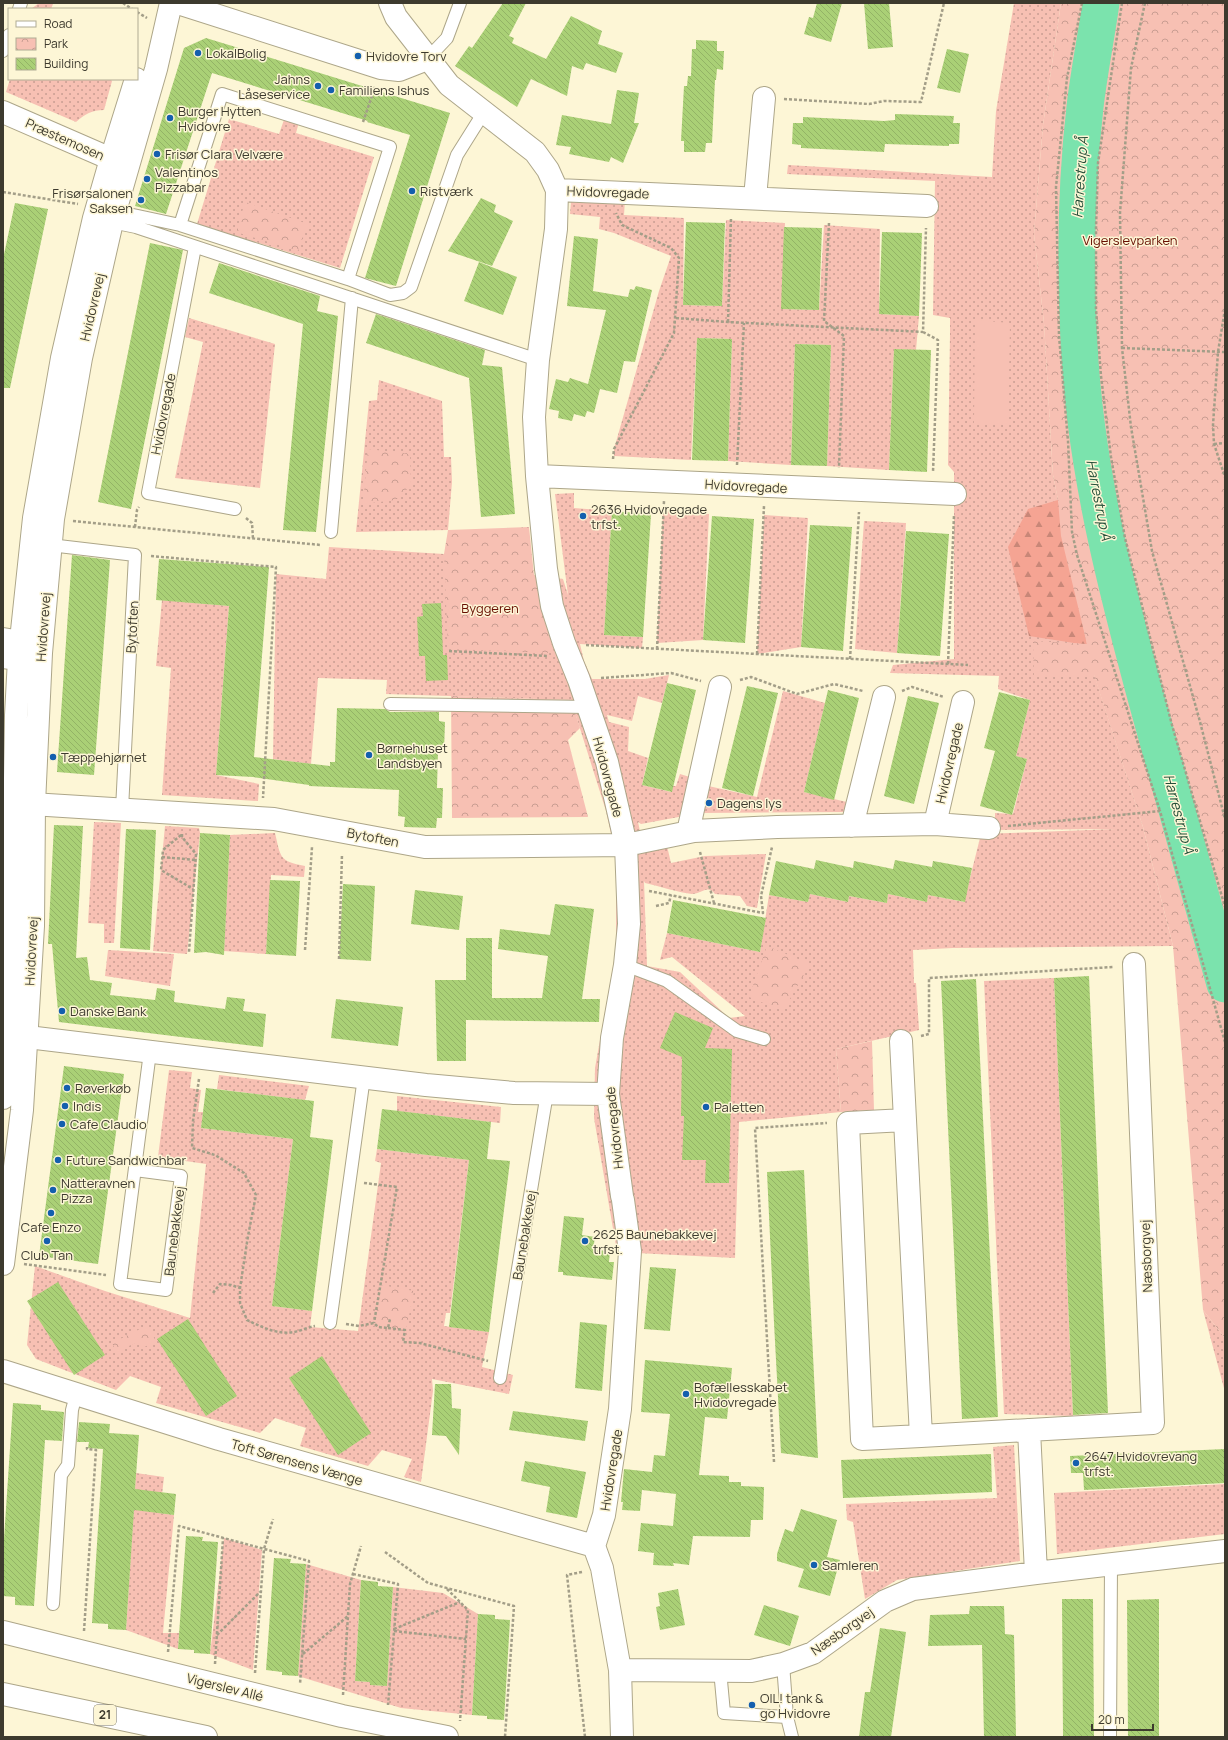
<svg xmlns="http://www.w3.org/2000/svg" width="1228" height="1740" font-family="Manrope,sans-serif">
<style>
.grass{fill:url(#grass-dots)}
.forest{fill:url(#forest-firs)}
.park{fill:url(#park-crowns)}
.pitch{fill:#f7c0b3}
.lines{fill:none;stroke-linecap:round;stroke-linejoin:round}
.river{stroke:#7be3ad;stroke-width:37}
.building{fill:url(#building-back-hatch)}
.service-casing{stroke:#ada689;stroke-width:14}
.minor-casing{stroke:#ada689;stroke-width:24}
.tertiary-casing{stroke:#ada689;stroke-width:24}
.motorway-casing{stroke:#ada689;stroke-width:24}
.path{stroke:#a39e88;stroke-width:2.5;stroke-dasharray:3 2;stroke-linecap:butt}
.service{stroke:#fff;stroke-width:12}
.minor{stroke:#fff;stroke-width:22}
.tertiary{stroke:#fff;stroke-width:22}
.motorway{stroke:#fff;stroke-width:22}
.poi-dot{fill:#145fae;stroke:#fdf6d6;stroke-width:1.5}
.labels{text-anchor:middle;stroke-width:3;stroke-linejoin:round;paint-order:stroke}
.shield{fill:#fdf6d6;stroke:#777260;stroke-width:1}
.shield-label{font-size:12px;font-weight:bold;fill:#3d3a2e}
.poi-label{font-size:13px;fill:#3d3a2e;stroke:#fdf6d6;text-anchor:start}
.street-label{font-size:13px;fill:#3d3a2e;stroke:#fdf6d6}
.park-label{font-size:13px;fill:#670e00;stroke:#fdf6d6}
.water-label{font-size:14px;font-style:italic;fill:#234e38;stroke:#fdf6d6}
</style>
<defs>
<pattern id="grass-dots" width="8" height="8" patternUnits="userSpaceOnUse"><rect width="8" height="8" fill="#f7c0b3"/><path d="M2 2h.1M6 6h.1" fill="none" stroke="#c99d92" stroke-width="1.8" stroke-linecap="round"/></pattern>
<pattern id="forest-firs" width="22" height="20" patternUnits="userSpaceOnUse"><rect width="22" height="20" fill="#f5a493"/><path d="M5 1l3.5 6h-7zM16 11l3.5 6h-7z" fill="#c88778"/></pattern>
<pattern id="park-crowns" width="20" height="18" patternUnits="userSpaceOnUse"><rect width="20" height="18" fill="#f7c0b3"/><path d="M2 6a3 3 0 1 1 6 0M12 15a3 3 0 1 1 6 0" fill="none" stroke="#c99d92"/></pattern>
<pattern id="building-back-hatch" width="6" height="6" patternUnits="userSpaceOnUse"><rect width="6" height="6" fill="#aad076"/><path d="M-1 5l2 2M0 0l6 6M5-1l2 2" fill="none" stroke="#93b366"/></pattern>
</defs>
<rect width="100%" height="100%" fill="#fdf6d6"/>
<path class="grass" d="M39,3L53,4L51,9H31Z
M1014,3H1061L1043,125L1034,234L1044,323L1053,475L1094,674L1143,827L1173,946L953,948L913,950L914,983H916L919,1030L836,1049L841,1112L739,1122L735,1258L617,1252L594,1118L595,1068L616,950V856L606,811L571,700L386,694L387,680L318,678L311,764L273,759L276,574L326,579L329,547L444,554L534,575L563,579L568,595L555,494L574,493V508L612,511L604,635L643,637L642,648L580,644L584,661L592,679H645L669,675L662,703L638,696L632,721L607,715L609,722L629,727L628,751L648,758L642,785L671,792L673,786H676L680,774L693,778L684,816L641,824L638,822L643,845L667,846L671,863L705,856L766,854L757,908L747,906L740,896L715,894C707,884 702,894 692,894C680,893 658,886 645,883L644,881L647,966L680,972L729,1018L745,1016L672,957L660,960L667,933L760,952L769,895L808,902L810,894L848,902L849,896L887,903L888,894L927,902L928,895L964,902L981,834L1116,829L995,830V813L1013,814L1027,759L1016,756L1030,700L998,689L999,676L890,673L893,665L954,659V472L948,465L950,334V318L933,315L935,181L787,174L788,165L992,177L996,111Z
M10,79H110L112,81L104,110C92,110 85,114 76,122L6,92Z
M285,117L299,122L296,133L374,157L340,268L197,224L229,119L279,134Z
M575,199L625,200L624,215L684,218L683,305L722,306L726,220L785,223L782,309L819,310L824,225L880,229L879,314L919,316L916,350L894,349L889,470L827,466L831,345L795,344L791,465L728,461L732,339L697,338L691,460L614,456V449L659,291L671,256L614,233L599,229L600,217L570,214L571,202Z
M189,318L275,344L260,488L175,478L203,342L185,337Z
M379,380L442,401L444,457H451L452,482L448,530L356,532L369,401L377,400Z
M663,511L709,514L703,640L657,643Z
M764,515L808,518L801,647L757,654Z
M864,521L906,523L897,653L855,649Z
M162,600L229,606L216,775L259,784L258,801L162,795L171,668L156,666Z
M783,691L825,703L804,792L851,803L847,812L698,813L704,785L757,797Z
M94,822L121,823L114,943H104V924L88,923Z
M165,826L199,828L200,833L187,954L153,951Z
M275,833C281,858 279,861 305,866L304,877L271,875L266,954L224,951L230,835Z
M108,950L174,954L170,986L105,976Z
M1054,978L1073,1416L1004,1414L984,981Z
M169,1070L192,1072L190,1088L201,1090L198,1112H203L201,1128L293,1139L272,1306L312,1311L310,1327L358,1331L381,1163L375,1161L377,1149L469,1160L450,1313H446L444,1326L489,1332L482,1367L513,1375L509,1394L432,1379L433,1391L421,1482L404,1477L412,1459L382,1450L368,1466L300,1446L306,1428L275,1418L260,1433L156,1403L161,1387L130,1376L116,1390L36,1359L27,1345L35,1266L105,1291L190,1318L206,1164L158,1157Z
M219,1075L309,1086L305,1100L217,1089Z
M397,1096L501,1107L500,1123L397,1111Z
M1203,1310L1225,1338V1392Z
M1014,1445L1020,1561L897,1580L865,1599L853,1522L847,1520L846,1504L997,1498L993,1447Z
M136,1473L164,1477L160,1513L174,1515L163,1633H179L178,1649L126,1630Z
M1225,1484V1534L1057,1554L1054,1493Z
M224,1538L262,1550L253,1670L210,1654Z
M306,1564L361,1580L355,1681L370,1682V1685L387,1686L393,1587L443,1593L478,1614L472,1715L401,1708L298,1676Z"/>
<path class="forest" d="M1058,500L1087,645L1029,636L1008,547L1028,509Z"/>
<path class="park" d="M1061,3H1225V1338L1203,1310L1173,946L1143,827L1094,675H1034L1033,641L1087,644L1061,536L1058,500L1053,475L1044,323L1034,234L1043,125Z
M245,202L308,224L298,251L236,232Z
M368,449L410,454L411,485L396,500L363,504Z
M529,527L534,575L554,653L448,649L444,554L448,530Z
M451,696L571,700L580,728L568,740L588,817L452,818Z
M767,946L810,964L783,1011L749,997Z
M872,1041L874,1110L841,1112L836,1049Z
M381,1285L414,1291L406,1330L373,1326Z
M148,1325L156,1342L144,1347L139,1341L117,1352L112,1343Z"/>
<path class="pitch" d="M975,320L1010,323L1008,423H974Z"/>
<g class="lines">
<path class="river" d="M1101,3C1096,38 1089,72 1085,107C1076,185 1075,265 1079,343C1085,469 1117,591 1150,712C1175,803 1200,893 1225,984"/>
</g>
<path class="building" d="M503,3H526L509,36L514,38L512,43L546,59L571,16L602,31L598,44L623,53L616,73L586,63L583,70L572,66L567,96L531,79L517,107L455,66L469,46L472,48Z
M817,3H842L831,42L804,34L809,17L813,18Z
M864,3H889L893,47L868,49Z
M206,38L450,113L396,286L365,278L410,135L367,122L368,121L212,73L166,214L135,206L184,48Z
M696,40L717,41V51H724L723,70L717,69L716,80H715L712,143H706L705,152H684V141H681L684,86H687L688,76H691L692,49H696Z
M947,49L969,54L960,93L937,88Z
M617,90L639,93L634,123H639L623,163L611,157L609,162L569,154L571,147L556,145L562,115L611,124Z
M895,114L954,116L953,123H960L959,144H949V146L885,144L884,152L801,148V145L792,144L793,123H803V117L884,121L895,120Z
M481,198L496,205L494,212L513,221L492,266L448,251Z
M15,203L48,209L10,388H3V259Z
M686,222L725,223L722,306L683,305Z
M784,227L822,228L819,310L781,309Z
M882,232L922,233L919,316L879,314Z
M574,236L598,239L593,291L628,297L630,289L634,290L636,286L652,290L635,362L624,361L617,393L600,389L594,413L587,411L585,417L574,414L572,421L558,418L559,411L549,409L556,379L568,382L570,378L588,384L606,310L567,306Z
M150,243L183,250L131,509L98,502Z
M479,262L517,277L503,315L464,301Z
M219,263L320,296L317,311L338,316L316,532L283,530L303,324L209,293Z
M376,314L485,350L482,365L502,367L515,514L481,517L469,378L366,343Z
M697,338L732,339L728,461L692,460Z
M795,344L831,345L827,466L791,465Z
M894,349L931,350L927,472L889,470Z
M612,511L651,514L643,637L604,635Z
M712,516L754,519L745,643L703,640Z
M810,525L852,527L843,651L801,647Z
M906,531L949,534L940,656L897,653Z
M72,555L110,560L94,775L57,772Z
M159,559L269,567L254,757L330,766V762H335L337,708L385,709L390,712H439V721L445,722L444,751H438L437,788H443L442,818H437L436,828L404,827L405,817L398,816L399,790L309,786V785L253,777L216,775L229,606L156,600Z
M441,603L443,655H447L448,680L426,681L425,656H419L417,617L423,616L422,604Z
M667,683L696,690L672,792L642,785Z
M747,686L778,693L753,796L722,788Z
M828,690L859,698L834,800L804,792Z
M999,692L1030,700L1016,756L1027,759L1012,815L980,806L995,751L984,748Z
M908,696L939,703L914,804L884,796Z
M54,825L83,826L76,958L87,957L90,980L112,983L110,995L155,1000L157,988L175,991L174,1002L225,1009L227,997L245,999L243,1011L266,1014L263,1047L59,1022L52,944H48Z
M126,829L156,830L150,950L120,948Z
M200,833L230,835L224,955L206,952L194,953Z
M816,860L853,868L854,861L893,869L895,860L932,867L933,861L972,868L965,902L928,895L927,902L888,894L887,903L849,896L848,902L810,894L808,902L769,895L776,861L814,869Z
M270,880L300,881L296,956L266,954Z
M343,884L375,886L371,961L339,959Z
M415,890L463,896L459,930L411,924Z
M673,900L766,918L760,952L667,933Z
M555,904L594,909L582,999H600L599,1022L466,1020V1061H437L435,980H466V938H492V998H542L548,956L498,949L500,929L550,935Z
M1089,976L1108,1413L1073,1415L1054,978Z
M976,979L998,1417L962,1419L941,981Z
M336,999L403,1007L398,1046L331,1038Z
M675,1012L713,1028L705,1048L732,1049L729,1183H705L706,1160H682L684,1116H681L682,1057L660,1048Z
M64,1066L124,1074L98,1264L39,1256Z
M206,1088L314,1101L310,1137L333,1140L312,1311L272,1306L293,1139L201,1128Z
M382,1109L491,1122L487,1159L510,1161L489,1332L449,1327L469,1160L377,1149Z
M804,1170L818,1458L781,1453L774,1323L767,1172Z
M564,1216L584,1218L582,1235L595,1237L593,1250L610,1251L609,1262H614L612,1280L563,1275V1272H558Z
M650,1267L676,1269L670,1331L644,1329Z
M58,1282L105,1355L74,1375L27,1301Z
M188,1319L237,1396L206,1416L157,1339Z
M580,1322L607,1325L602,1391L575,1388Z
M322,1356L371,1433L338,1455L289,1378Z
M645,1360L732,1368L727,1419L705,1417L699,1475L729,1476V1482H741V1486L764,1487L763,1520H751L750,1537L693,1536L689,1565L673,1563L674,1566L653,1565L654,1553L638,1551L641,1523L673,1526L676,1494L642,1490L640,1511L622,1510L623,1502H621L624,1469L652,1472L654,1455L665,1456L670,1414L641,1412Z
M435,1384H451L452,1408L461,1409L459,1455L446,1436L432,1435Z
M13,1403L41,1405V1410L64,1412L62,1441L45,1440L34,1606L15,1605V1597L3,1596V1554Z
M513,1411L588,1421L585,1441L509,1430Z
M79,1422L110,1424L109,1433L139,1435L135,1489L176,1494L174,1515L134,1510L126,1630L108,1629V1624L92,1623L103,1449L88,1448L89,1442H77Z
M1225,1449V1483L1084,1490L1083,1473H1071L1070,1456Z
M991,1454L992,1492L843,1498L841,1460Z
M525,1461L586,1472L577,1518L546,1512L550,1487L521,1481Z
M801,1509L837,1520L827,1557L840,1560L830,1596L798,1587L804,1569L777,1561V1554L785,1529L793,1532Z
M186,1536L203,1537L202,1541L218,1542L210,1654L194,1653V1650L178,1649Z
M274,1558L291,1559L290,1563L306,1564L298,1676L282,1675V1672L266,1670Z
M361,1580L378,1582V1586L393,1587L387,1686L370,1685V1682L355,1681Z
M678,1589L685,1625L660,1630L656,1607L660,1606L658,1593Z
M1062,1599H1093L1094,1737H1063Z
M1159,1599V1737H1128L1127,1600Z
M764,1605L799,1616L790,1646L754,1635Z
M970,1606H1004L1005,1634L1014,1635L1016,1737H984L982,1645L928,1646L930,1615L969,1614Z
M478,1614L495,1615V1619L510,1620L504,1720L487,1719V1716L472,1715Z
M880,1628L906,1632L891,1737H859L865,1692H870Z"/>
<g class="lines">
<g class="service-casing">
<path id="service" d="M19,9L21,3
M3,51L9,35
M427,59L447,38L460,3
M110,210L180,225L348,279L390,295L403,293L411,287L457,155L484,112
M107,221L136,227L538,360
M180,225L222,94L390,147L348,279
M195,247L148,493L235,509
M331,532L352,298
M50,545L135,555L122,809
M390,704L588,707
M625,965L667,981L737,1031L764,1039
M135,1170L181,1176L166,1290L120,1284L150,1052
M330,1323L364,1077
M500,1378L547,1093
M53,1604L61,1475L68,1465L72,1410L76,1395
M720,1670L724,1713L787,1717L783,1664
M787,1717L792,1737
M1110,1737L1111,1564"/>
</g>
<g class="minor-casing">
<path id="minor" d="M178,3L381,68L399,70L427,59
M390,3L396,17L449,85L535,152L548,170L557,190L556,229L538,360L534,417L537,476L546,569L552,606L564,643L579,680L607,762L626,845L629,924L625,965L612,1038L608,1094L622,1196
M3,112L111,159L128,164
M557,190L927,206
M755,198L764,98
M537,476L955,494
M3,639L21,642L37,651
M3,657L19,659L37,654
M15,803L274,819L425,847L626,845L694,831L777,827L935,824L989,828
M935,824L963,702
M852,826L884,697
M688,832L720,687
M11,1035L426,1085L514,1093L608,1094
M901,1041L921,1436L1153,1423L1134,964
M905,1120L848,1123L862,1439L921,1436
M3,1371L219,1439L594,1546
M1029,1430L1036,1573
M620,1670L751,1671L783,1664L813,1653L885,1601L913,1589L1036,1573L1225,1551
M622,1737L620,1670L602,1568L594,1546L604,1515L620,1409L630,1251L623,1200"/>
</g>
<g class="tertiary-casing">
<path id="tertiary" d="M3,1098L11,1035L16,715L19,659L34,518L62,358L94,218L111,159L136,79
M3,1264L22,1110L33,926L34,804L41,653L53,519L81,358L112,222L156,69L171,3
M3,1632L342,1716L447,1737"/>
</g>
<g class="motorway-casing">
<path id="motorway" d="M3,1694L206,1737"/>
</g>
<path class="path" d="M123,3L132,9
M1082,3L1067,78L1056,187L1059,336L1068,441L1072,532L1077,555L1160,811
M1122,3L1098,163L1096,228V309L1101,376L1111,457L1125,538L1172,725L1225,907
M1145,3L1131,68L1120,213L1122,348L1131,427L1152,551L1199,718L1225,819
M137,12L147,18
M784,99L869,104L884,101L921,102L944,3
M363,122L375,87
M3,192L78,204
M829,223L824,321L844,336L839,468
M1225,309L1218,352L1213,425L1214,444L1225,477
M676,318L728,322L923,332L926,228
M728,322L731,218
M923,332L938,340L933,472
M1122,348L1225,352
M1214,444L1225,443
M613,459L614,449L674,333L679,258L671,248L622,225L616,213
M737,465L744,323
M246,518L252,523L253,539
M73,521L321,545
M135,527L137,510L139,507
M151,556L276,567L263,798
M586,645L968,665
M657,649L664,501
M449,651L547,656
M757,654L764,506
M850,659L859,512
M948,664L954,515
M601,678L671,673L701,681
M740,680L751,677L797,694L834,684L863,691
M902,691L912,687L944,697
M1008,826L1160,811L1225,1042
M182,834V837L196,854L189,952
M181,835L163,850L161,870L193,889
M700,852L714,903
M162,857L196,860
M649,891L763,913L761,896L772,847
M656,906L669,903L671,895
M305,950L312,847
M339,959L342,854
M921,1036L929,1034V978L1113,967
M199,1079L193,1121L192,1148L215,1155L244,1173L256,1195L248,1236L240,1288
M364,1183L397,1187L374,1323
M24,1264L106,1275
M213,1293L220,1284L231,1285L240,1288V1303L247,1320C262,1327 277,1335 294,1332C301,1331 308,1327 315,1326
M346,1324L359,1326L374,1323L378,1327L388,1328L390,1319
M388,1328L405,1330L403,1342L420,1343L488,1361
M774,1462L755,1128L827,1123
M385,1552L428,1583L514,1606L505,1737
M582,1572L567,1575L585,1737
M353,1574L398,1584L388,1705
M447,1589L468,1610L460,1721
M394,1629L460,1602
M84,1631L96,1450L87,1449V1447
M394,1631L466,1639
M217,1635L260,1592
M168,1652L179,1526L309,1561L300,1684
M303,1654L348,1616
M215,1664L223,1538
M255,1673L264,1549L273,1519
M343,1695L350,1584L361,1546"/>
<use href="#service" class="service"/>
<use href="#minor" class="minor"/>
<use href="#tertiary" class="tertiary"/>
<use href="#motorway" class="motorway"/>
</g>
<g class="poi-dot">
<circle cx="198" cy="53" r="4"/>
<circle cx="358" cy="56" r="4"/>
<circle cx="318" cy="86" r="4"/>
<circle cx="331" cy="90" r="4"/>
<circle cx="170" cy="118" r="4"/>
<circle cx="157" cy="154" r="4"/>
<circle cx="147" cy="179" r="4"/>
<circle cx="412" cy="191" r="4"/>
<circle cx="141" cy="200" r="4"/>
<circle cx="583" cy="516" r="4"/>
<circle cx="369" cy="755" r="4"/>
<circle cx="53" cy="757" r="4"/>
<circle cx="709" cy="803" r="4"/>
<circle cx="62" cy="1011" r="4"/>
<circle cx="67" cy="1088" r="4"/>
<circle cx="65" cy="1106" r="4"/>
<circle cx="706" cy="1107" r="4"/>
<circle cx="62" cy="1124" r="4"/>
<circle cx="58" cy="1160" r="4"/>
<circle cx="53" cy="1190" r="4"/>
<circle cx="51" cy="1213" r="4"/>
<circle cx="47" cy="1241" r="4"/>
<circle cx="585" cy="1241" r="4"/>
<circle cx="686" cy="1394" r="4"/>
<circle cx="1076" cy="1463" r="4"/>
<circle cx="814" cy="1565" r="4"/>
<circle cx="752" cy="1705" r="4"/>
</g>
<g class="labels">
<rect class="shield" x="94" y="1705" width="22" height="20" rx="3"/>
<g class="shield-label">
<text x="105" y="1719">21</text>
</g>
<g class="poi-label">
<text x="206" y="58">LokalBolig</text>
<text x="366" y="61">Hvidovre Torv</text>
<text x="310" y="84" text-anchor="end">Jahns<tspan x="310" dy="15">Låseservice</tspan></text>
<text x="339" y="95">Familiens Ishus</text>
<text x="178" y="116">Burger Hytten<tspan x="178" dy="15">Hvidovre</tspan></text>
<text x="165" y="159">Frisør Clara Velvære</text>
<text x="155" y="177">Valentinos<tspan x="155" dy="15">Pizzabar</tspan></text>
<text x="420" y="196">Ristværk</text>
<text x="133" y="198" text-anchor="end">Frisørsalonen<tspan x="133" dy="15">Saksen</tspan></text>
<text x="591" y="514">2636 Hvidovregade<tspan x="591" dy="15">trfst.</tspan></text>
<text x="377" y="753">Børnehuset<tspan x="377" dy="15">Landsbyen</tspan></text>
<text x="61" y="762">Tæppehjørnet</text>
<text x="717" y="808">Dagens lys</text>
<text x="70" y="1016">Danske Bank</text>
<text x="75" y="1093">Røverkøb</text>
<text x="73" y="1111">Indis</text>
<text x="714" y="1112">Paletten</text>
<text x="70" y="1129">Cafe Claudio</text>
<text x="66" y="1165">Future Sandwichbar</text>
<text x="61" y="1188">Natteravnen<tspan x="61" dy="15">Pizza</tspan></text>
<text x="51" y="1232" text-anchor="middle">Cafe Enzo</text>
<text x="593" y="1239">2625 Baunebakkevej<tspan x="593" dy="15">trfst.</tspan></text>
<text x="47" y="1260" text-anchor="middle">Club Tan</text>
<text x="694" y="1392">Bofællesskabet<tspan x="694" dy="15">Hvidovregade</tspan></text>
<text x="1084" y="1461">2647 Hvidovrevang<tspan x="1084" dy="15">trfst.</tspan></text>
<text x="822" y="1570">Samleren</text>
<text x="760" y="1703">OIL! tank &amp;<tspan x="760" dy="15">go Hvidovre</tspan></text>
</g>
<g class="street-label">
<text transform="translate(65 139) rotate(24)" y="5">Præstemosen</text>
<text transform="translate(608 192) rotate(2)" y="5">Hvidovregade</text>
<text transform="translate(92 307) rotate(-77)" y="5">Hvidovrevej</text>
<text transform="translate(163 414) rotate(-79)" y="5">Hvidovregade</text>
<text transform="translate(746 486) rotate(3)" y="5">Hvidovregade</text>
<text transform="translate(43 627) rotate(-86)" y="5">Hvidovrevej</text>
<text transform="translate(132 627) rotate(-87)" y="5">Bytoften</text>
<text transform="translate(949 763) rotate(-77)" y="5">Hvidovregade</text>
<text transform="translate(608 777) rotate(75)" y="5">Hvidovregade</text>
<text transform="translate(373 837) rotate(11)" y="5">Bytoften</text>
<text transform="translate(31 951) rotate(-87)" y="5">Hvidovrevej</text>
<text transform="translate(614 1128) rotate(-96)" y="5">Hvidovregade</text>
<text transform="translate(174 1231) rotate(-83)" y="5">Baunebakkevej</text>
<text transform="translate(524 1235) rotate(-81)" y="5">Baunebakkevej</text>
<text transform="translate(1146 1256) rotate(-92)" y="5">Næsborgvej</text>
<text transform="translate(297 1462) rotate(16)" y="5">Toft Sørensens Vænge</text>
<text transform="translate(611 1470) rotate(-81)" y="5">Hvidovregade</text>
<text transform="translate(842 1631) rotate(-35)" y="5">Næsborgvej</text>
<text transform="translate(225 1687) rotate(14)" y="5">Vigerslev Allé</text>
</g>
<g class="park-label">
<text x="1130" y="245">Vigerslevparken</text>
<text x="490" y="613">Byggeren</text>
</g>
<g class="water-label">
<text transform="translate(1080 177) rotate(-86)" y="5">Harrestrup Å</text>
<text transform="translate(1099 500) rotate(79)" y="5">Harrestrup Å</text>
<text transform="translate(1179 814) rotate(75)" y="5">Harrestrup Å</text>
</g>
</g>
<rect width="1228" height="1740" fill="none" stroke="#3d3a2e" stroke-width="8"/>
<rect x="8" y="8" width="130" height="72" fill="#fdf6d6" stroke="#b0ab93"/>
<rect x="16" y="21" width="20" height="6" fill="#ffffff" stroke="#b0ab93"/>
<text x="44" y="28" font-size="12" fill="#3d3a2e">Road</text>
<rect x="16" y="38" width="20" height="12" fill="url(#park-crowns)" stroke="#b0ab93"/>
<text x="44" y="48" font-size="12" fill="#3d3a2e">Park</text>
<rect x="16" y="58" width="20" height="12" fill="url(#building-back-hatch)" stroke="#b0ab93"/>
<text x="44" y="68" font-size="12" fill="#3d3a2e">Building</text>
<path d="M1092 1724v6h61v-6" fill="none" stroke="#3d3a2e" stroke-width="2"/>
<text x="1098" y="1724" font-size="12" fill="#3d3a2e" stroke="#fdf6d6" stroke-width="3" paint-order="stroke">20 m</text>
</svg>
